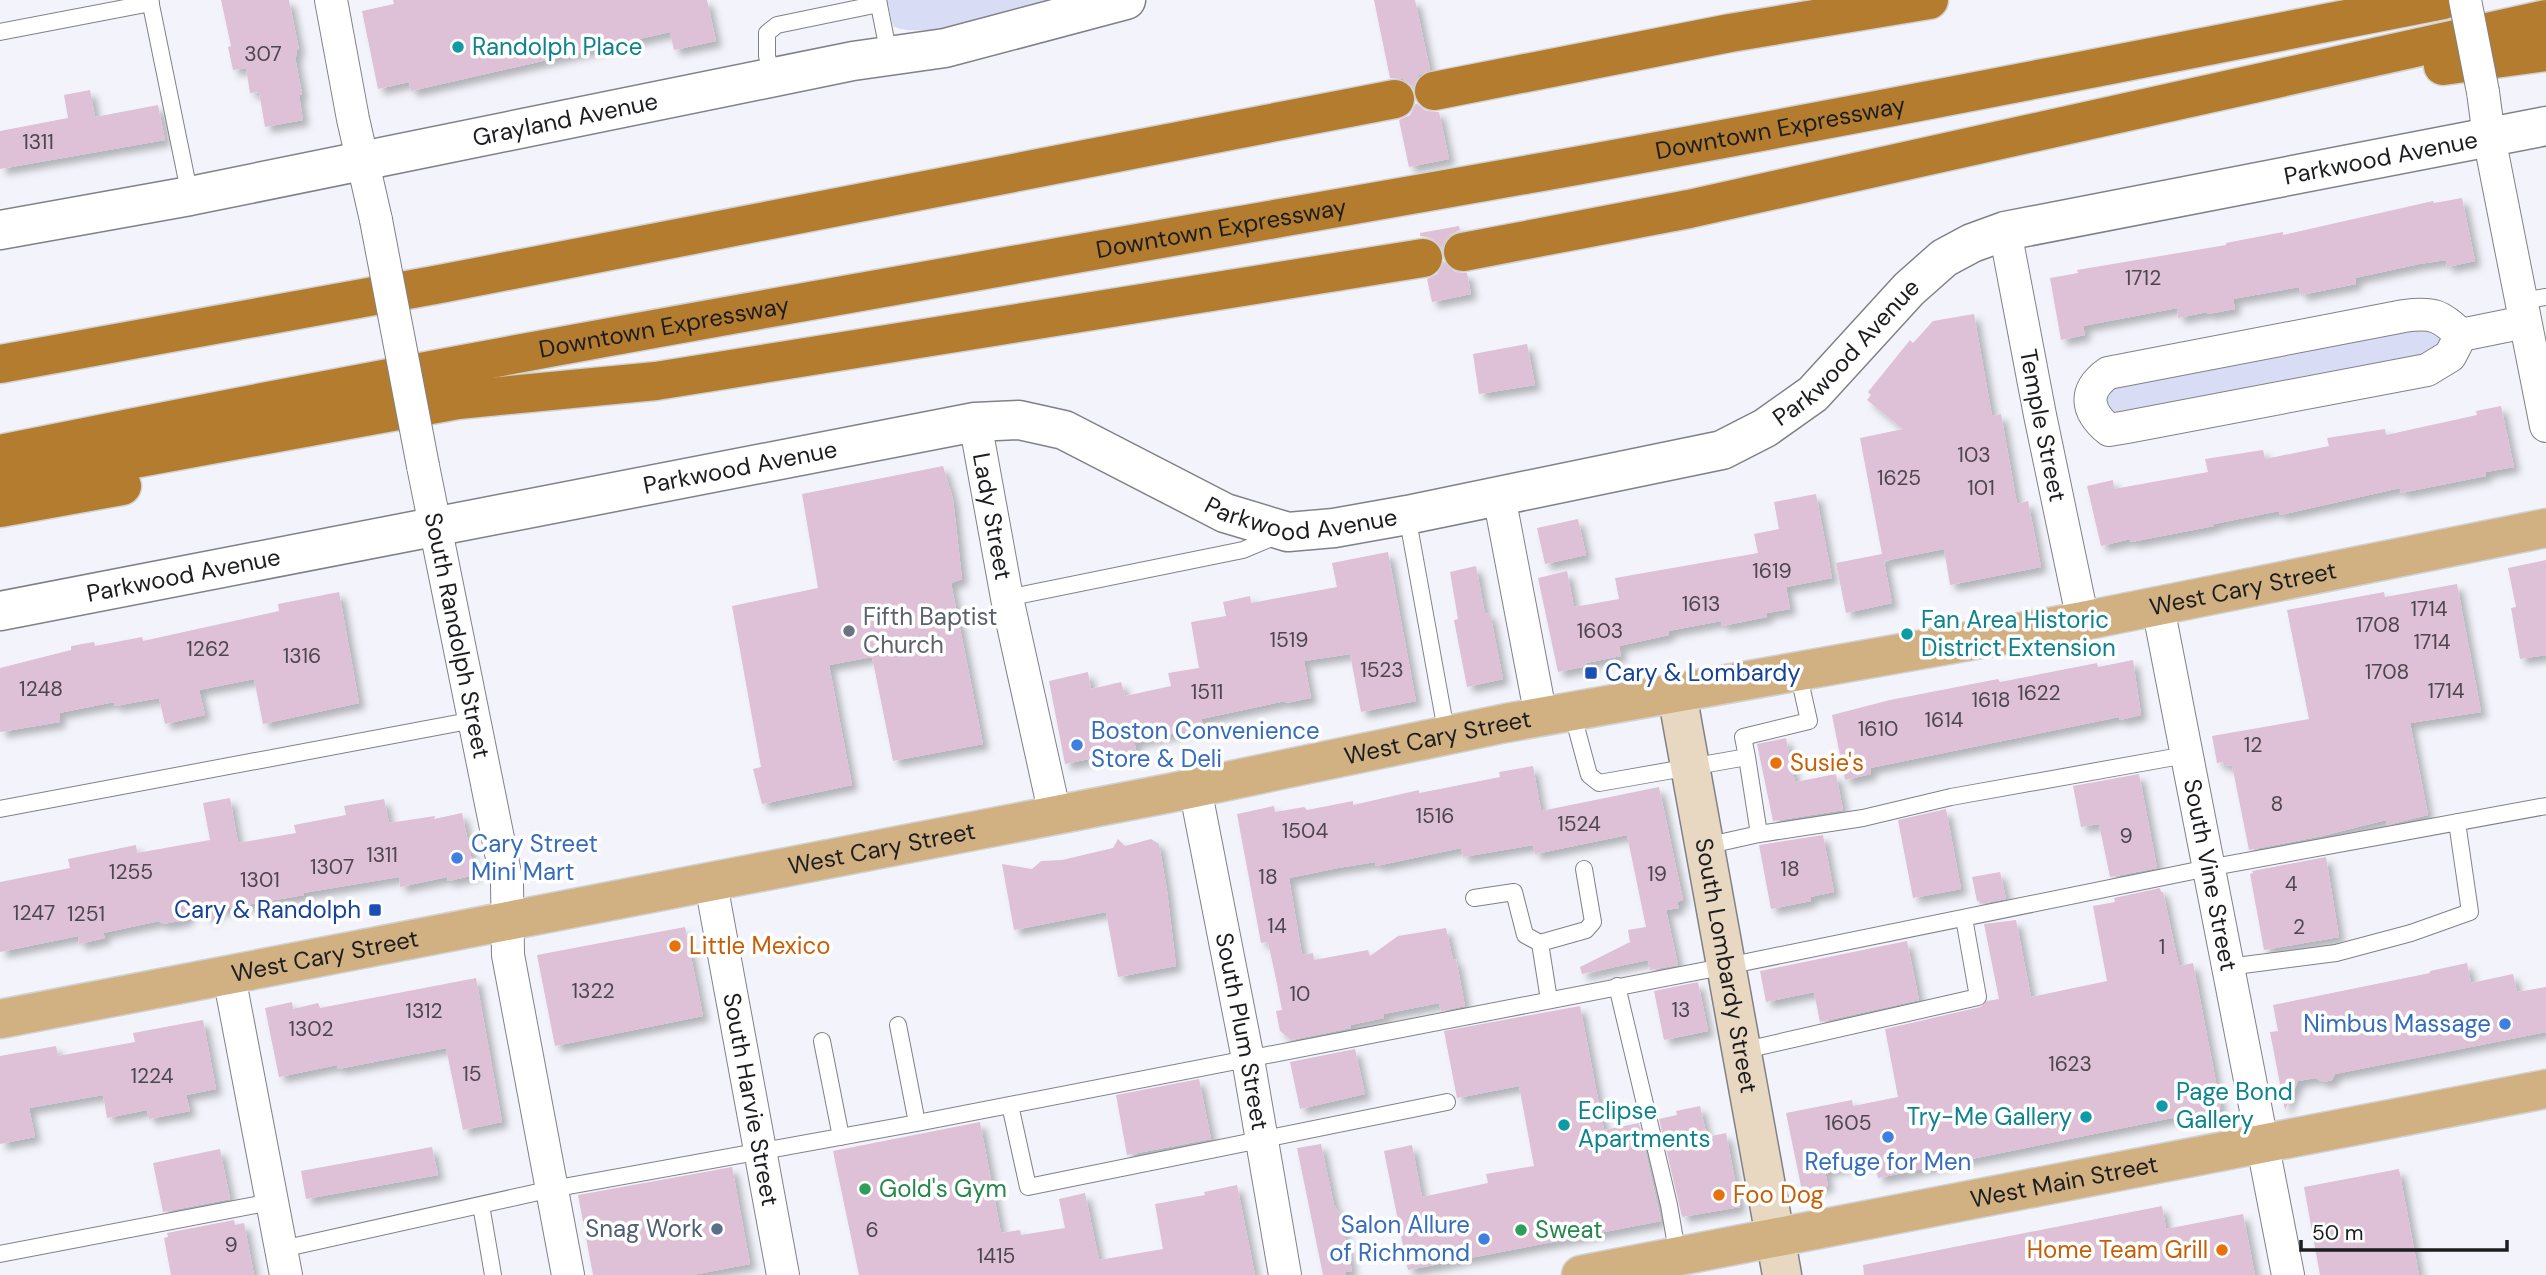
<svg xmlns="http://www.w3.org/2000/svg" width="2546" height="1275" font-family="'DM Sans',sans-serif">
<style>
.green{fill:#d9dcf5}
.building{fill:#dec0d7;filter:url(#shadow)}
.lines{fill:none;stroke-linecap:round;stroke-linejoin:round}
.service-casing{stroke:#808187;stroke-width:18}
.minor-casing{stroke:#808187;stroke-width:34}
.tertiary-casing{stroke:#808187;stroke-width:41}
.secondary-casing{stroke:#808187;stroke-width:41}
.primary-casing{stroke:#d2d2d2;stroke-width:41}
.motorway-casing{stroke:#d2d2d2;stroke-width:41}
.service{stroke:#fff;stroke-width:16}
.minor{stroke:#fff;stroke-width:32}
.tertiary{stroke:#fff;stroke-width:38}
.secondary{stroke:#e8d8c1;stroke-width:38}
.primary{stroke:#d1b082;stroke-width:38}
.motorway{stroke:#b37c2f;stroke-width:38}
.minor-bridge-casing{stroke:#808187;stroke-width:34;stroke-linecap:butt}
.minor-bridge{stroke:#fff;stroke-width:32}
.culture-dot{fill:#0f9aa8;stroke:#fff;stroke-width:2.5}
.worship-dot{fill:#6b7280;stroke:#fff;stroke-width:2.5}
.transit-dot{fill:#1a4fb4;stroke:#fff;stroke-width:2.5}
.shop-dot{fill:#3f7fe0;stroke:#fff;stroke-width:2.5}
.food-dot{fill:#e8710a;stroke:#fff;stroke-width:2.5}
.leisure-dot{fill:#2e9e5b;stroke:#fff;stroke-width:2.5}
.service-dot{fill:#5c6f8a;stroke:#fff;stroke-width:2.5}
.labels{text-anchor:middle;stroke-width:7;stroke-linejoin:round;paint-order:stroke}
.number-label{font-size:21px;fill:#4c464d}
.culture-label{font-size:24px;fill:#0d838f;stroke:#fff;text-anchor:start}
.street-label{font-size:24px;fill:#1c1d1f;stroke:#fff}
.worship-label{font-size:24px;fill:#5b616d;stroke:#fff;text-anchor:start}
.transit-label{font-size:24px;fill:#164399;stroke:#fff;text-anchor:start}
.shop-label{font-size:24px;fill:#366cbe;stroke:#fff;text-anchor:start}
.food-label{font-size:24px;fill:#c56008;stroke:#fff;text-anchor:start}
.leisure-label{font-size:24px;fill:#27864d;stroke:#fff;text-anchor:start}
.service-label{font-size:24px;fill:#4e5e75;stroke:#fff;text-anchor:end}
</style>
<defs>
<filter id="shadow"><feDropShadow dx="6" dy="6" stdDeviation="3.5" flood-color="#0004"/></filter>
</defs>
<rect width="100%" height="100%" fill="#f3f4fb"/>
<path class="green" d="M887,0H1058L934,30C920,30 905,32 893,26Z
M2417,323L2441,335L2442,346L2438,352L2119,418L2104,405L2106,388Z"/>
<path class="building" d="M221,0H289L299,50H296L297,57H295L302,94L299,95L303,120L265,127L259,92L250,93L246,68L233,70L228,47L231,46Z
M393,0H707L716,41L674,50L670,32L411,91L409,82L378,89L362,11L394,4Z
M1374,0H1415L1430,70L1419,75L1413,87L1403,79L1390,78Z
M90,90L95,117L158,105L165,140L0,169V131L68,118L64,95Z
M1416,103L1426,111L1439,112L1449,159L1409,167L1399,120L1410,115Z
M2462,198L2475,261L2447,267L2446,260L2419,264L2355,278L2356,284L2301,295L2299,287L2233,299L2235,309L2208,314L2207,312L2178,318L2177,308L2083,326L2085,335L2061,340L2050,278L2078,273L2077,270L2226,245V243L2283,232V235L2433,201L2434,203Z
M1459,226L1460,230L1448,236L1442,248L1431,238L1420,236V233Z
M1444,261L1455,272L1467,273L1471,294L1432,302L1427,279L1437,274Z
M1974,314L1992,416L2001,414L2017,504L2028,501L2041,567L1950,585L1944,549L1884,561L1892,603L1846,613L1836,563L1882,554L1860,438L1903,429L1867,400L1871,395L1868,392L1910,340L1913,343L1933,321Z
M1527,344L1535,385L1479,394L1473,354Z
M2501,406L2514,467L2486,472V476L2401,493L2400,488L2280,515L2279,511L2214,524V526L2131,542L2130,539L2101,546L2087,486L2113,480L2114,489L2208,472L2205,459L2263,450L2265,459L2329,446L2327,438L2385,429L2386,435L2477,415L2476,411Z
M943,466L953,499L962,579L951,583L983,744L893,761L872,657L829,665L852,785L762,804L753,769L761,767L732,606L818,588L802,494Z
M1816,494L1832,578L1786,587L1790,609L1767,613V617L1722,626L1721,621L1668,631L1669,635L1619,646L1621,656L1586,663L1587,666L1558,672L1538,578L1567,571L1574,607L1619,599L1615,578L1758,553L1754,534L1779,529L1774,502Z
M1578,519L1586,555L1545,564L1537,528Z
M1388,552L1416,701L1361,712L1350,654L1304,661L1311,698L1286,703L1285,701L1201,719L1204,727L1134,742L1136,749L1065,764L1049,681L1088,672L1091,689L1121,682L1125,696L1171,686L1168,673L1199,668L1191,622L1226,616L1223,602L1250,596L1251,603L1337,587L1332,563Z
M2546,560V655L2520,659L2511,608L2516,607L2508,568Z
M1476,566L1485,614L1490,613L1503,679L1467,687L1454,620L1458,619L1450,572Z
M2457,584L2481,712L2410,723L2428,815L2387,825L2386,820L2322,836L2249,850L2232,765L2224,766L2223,762L2217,763L2212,736L2309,719L2287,610L2384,592L2385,597Z
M339,592L359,703L263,724L254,679L199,690L205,715L165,724L159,698L115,706L114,702L59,713L60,722L0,732V668L71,650V646L94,642L95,646L142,637L143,641L279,611L278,604Z
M2133,660L2141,715L2120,720L2119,717L1870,768L1871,774L1845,780L1832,715L1890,700L1998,679L2000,682L2097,663L2098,667Z
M1786,738L1795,782L1836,774L1843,810L1773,821L1757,744Z
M1533,766L1541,811L1659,787L1683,900L1677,902L1679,908L1666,910L1678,965L1650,970L1648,960L1582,974L1580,967L1630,942L1628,930L1646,927L1627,835L1535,854L1533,845L1463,857L1461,848L1376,866L1375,862L1338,868L1289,878L1302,955L1313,953L1314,960L1368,950L1370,956L1398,936L1446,928L1453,960L1456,959L1465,1006L1441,1011L1439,1003L1384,1014V1018L1350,1025L1351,1028L1291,1040L1280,1031L1276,1011L1282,1010L1277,984L1268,942L1261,943L1237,814L1274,806L1275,812L1304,807L1307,810L1353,801V805L1419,790V793L1440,789L1500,777L1499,772Z
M2139,774L2157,868L2110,877L2099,824L2081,827L2073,786Z
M230,798L238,843L296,833L294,825L346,815L344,806L384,799L389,823L435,816L434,819L462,813L475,875L448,881L447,877L400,887L399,877L303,893L304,895L217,910L212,920L195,905L185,920L163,924L159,921L103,933L105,938L79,944L78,936L0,952V882L70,868L68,859L136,845L137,853L210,840L203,803Z
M1946,809L1961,889L1913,898L1898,820Z
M1823,835L1834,892L1810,897L1811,901L1771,909L1759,845Z
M1118,839L1125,846L1151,839L1159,844L1167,891L1176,966L1118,977L1106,912L1014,930L1002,864L1032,869L1041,861L1062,860L1113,848Z
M2326,857L2339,937L2264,950L2250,874L2253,873L2252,871Z
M2000,872L2006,899L1980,904L1979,901H1977L1972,877Z
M2160,888L2161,892H2163L2179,966L2193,963L2221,1108L1878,1178L1874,1161L1825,1171L1828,1186L1802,1191L1786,1113L1852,1100L1853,1106L1898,1097L1885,1029L1980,1007L1987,1001L1999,999L1984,924L2016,920L2031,997L2107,981L2093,906L2115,902L2114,898Z
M685,927L703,1016L555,1046L537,955Z
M1907,941L1919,1000L1820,1022L1814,992L1766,1002L1760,971Z
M2467,963L2471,983L2513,974L2517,992L2546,987V1032L2335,1074L2332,1080L2324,1082L2315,1078L2298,1081L2285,1110L2270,1032L2278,1031L2273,1005L2430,973V971Z
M476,978L502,1122L463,1130L446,1048L338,1069L337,1065L279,1077L265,1008L292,1002L293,1009L318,1003L320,1008Z
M1698,982L1708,1031L1664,1040L1654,991Z
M1580,1006L1604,1130L1639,1123L1661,1221L1408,1270L1384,1151L1412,1145L1422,1197L1488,1183L1486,1174L1534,1166L1519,1086L1457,1098L1444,1031Z
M203,1020L216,1089L186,1095L190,1111L149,1119L147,1110L107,1118L103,1095L29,1108L35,1137L0,1144V1056L56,1046L58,1056L135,1042L133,1033Z
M1355,1049L1365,1094L1300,1109L1290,1062Z
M1199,1079L1211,1139L1127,1155L1116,1095Z
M1700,1106L1707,1137L1726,1133L1740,1207L1682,1217L1659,1119L1677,1115L1676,1111Z
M980,1122L1001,1233L1020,1230L1021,1235L1065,1228L1059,1199L1085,1193L1099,1260L1163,1249L1155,1204L1205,1195L1204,1192L1237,1185L1255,1275H859L833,1151Z
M1321,1144L1334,1205L1340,1214L1352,1271L1345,1272L1346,1275H1323L1297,1148Z
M432,1147L438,1175L306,1199L301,1171Z
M220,1149L230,1199L163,1212L153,1163Z
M732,1167L750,1264L692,1275H593L578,1195Z
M2399,1169L2419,1275H2320L2304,1187Z
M2162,1206L2166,1229L2243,1214L2255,1275H1864L1863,1265Z
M234,1220L235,1225L244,1223L254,1275H171L164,1238L168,1237L167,1233Z"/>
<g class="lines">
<g class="service-casing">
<path id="service" d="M150,0L190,196
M878,0L889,55
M0,32L151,3
M772,77L767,56V33L777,25L879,4
M2521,301L2546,297
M1407,515L1447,736
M1007,598L1243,550L1276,536
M1572,712L1589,775L1599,783L1747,757L1759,834
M1747,757L1743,737L1809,721L1798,672
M0,809L474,720
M1705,846L1759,834L1863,818L1951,797L2186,755
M1474,898L1514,892L1525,935L1540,943L1549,1000
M1540,943L1586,930L1593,922L1584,869
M2228,967L2336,953L2411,933L2470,912L2457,822
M1617,986L1669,1205L1678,1257
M898,1025L917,1123
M822,1041L841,1137
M1741,1051L1978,997L1964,918
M1010,1105L1028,1187L1447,1102
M481,1205L493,1275
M282,1249L552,1189L917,1123L1727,966L2208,868L2546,806
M0,1254L271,1202"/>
</g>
<g class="minor-casing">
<g id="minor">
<path d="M331,0L353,119L376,220"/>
<path d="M2483,92L2489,137L2546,426"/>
<path id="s1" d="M2005,231L2040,415L2083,621"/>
<path d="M2461,335L2450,356L2427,370L2127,427L2109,430C2086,411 2083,391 2108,373L2404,316C2433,312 2440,315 2461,335L2525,322"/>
<path id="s2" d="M975,422L1007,598L1055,815"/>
<path id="s3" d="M423,466L507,883L508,955L568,1275"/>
<path d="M1499,496L1541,717"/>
<path id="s4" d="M2158,607L2288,1275"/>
<path id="s5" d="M1195,788L1248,1059L1285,1275"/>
<path id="s6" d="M711,884L783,1275"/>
<path d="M229,976L286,1275"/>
</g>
</g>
<g class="tertiary-casing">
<g id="tertiary">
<path id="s7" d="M0,230L190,196L853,61L945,48L1126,0"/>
<path id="s8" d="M0,611L975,422L1019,420L1064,430L1225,513L1288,532L1334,528L1407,515L1722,450L1765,428L1813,394L1909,289L1944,258L1972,243L2005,231L2546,126"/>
</g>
</g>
<g class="secondary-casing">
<g id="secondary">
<path id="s9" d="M1677,694L1782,1275"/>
</g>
</g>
<g class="primary-casing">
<g id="primary">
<path id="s10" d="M0,1019L1170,793L1506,723L2083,621L2546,528"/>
<path id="s11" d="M1581,1275L2546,1089"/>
</g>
</g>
<g class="motorway-casing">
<g id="motorway">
<path d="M2443,66L2546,52"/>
<path d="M1434,91L1730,33L1929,0"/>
<path d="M1463,252L1689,209L2546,19"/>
<path d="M0,364L440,284L1395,99"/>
<path id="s12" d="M0,454C510,350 1023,264 1536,173C1839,119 2141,59 2443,0"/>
<path d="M6,477L123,461L458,400L656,381L1423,258"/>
<path d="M0,508L122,486"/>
</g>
</g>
<use href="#service" class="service"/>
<use href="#minor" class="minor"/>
<use href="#tertiary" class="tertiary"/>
<use href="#secondary" class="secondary"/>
<use href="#primary" class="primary"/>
<use href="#motorway" class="motorway"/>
<g class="minor-bridge-casing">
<path id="minor-bridge" d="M2465,0L2483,92
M376,220L423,466"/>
</g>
<use href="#minor-bridge" class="minor-bridge"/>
</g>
<g class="culture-dot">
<circle cx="458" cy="47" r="7"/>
<circle cx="1907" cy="634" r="7"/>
<circle cx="2162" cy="1106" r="7"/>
<circle cx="2086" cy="1117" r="7"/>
<circle cx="1564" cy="1125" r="7"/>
</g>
<circle class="worship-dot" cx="849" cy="631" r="7"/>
<g class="transit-dot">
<rect x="1584" y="666" width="14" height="14" rx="3.5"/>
<rect x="368" y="903" width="14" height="14" rx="3.5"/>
</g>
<g class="shop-dot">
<circle cx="1077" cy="745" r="7"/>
<circle cx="457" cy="858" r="7"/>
<circle cx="2505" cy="1024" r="7"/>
<circle cx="1888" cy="1137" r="7"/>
<circle cx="1484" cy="1239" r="7"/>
</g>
<g class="food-dot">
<circle cx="1776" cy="763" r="7"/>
<circle cx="675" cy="946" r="7"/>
<circle cx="1719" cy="1195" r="7"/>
<circle cx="2222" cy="1250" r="7"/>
</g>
<g class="leisure-dot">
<circle cx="865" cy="1189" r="7"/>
<circle cx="1521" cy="1230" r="7"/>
</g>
<circle class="service-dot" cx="717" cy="1229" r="7"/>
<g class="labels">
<g class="number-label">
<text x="263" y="61">307</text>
<text x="38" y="149">1311</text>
<text x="2143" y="285">1712</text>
<text x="1974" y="462">103</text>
<text x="1899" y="485">1625</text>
<text x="1981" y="495">101</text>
<text x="1772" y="578">1619</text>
<text x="1701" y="611">1613</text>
<text x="2429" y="616">1714</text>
<text x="2378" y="632">1708</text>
<text x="1600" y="638">1603</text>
<text x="1289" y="647">1519</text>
<text x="2432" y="649">1714</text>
<text x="208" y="656">1262</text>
<text x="302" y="663">1316</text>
<text x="1382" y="677">1523</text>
<text x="2387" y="679">1708</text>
<text x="41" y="696">1248</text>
<text x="2446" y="698">1714</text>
<text x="1207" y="699">1511</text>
<text x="2039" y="700">1622</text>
<text x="1991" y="707">1618</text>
<text x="1944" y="727">1614</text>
<text x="1878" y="736">1610</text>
<text x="2253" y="752">12</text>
<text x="2277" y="811">8</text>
<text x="1435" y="823">1516</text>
<text x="1579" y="831">1524</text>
<text x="1305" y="838">1504</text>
<text x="2126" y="843">9</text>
<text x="382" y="862">1311</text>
<text x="332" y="874">1307</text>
<text x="1790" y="876">18</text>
<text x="131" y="879">1255</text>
<text x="1657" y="881">19</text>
<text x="1268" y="884">18</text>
<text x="260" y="887">1301</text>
<text x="2291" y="891">4</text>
<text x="34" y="920">1247</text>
<text x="86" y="921">1251</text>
<text x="1277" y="933">14</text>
<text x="2299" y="934">2</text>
<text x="2162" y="954">1</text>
<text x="593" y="998">1322</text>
<text x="1300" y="1001">10</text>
<text x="1681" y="1017">13</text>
<text x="424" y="1018">1312</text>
<text x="311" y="1036">1302</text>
<text x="2070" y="1071">1623</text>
<text x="472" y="1081">15</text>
<text x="152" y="1083">1224</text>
<text x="1848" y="1130">1605</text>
<text x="872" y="1237">6</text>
<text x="231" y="1252">9</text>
<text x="996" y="1263">1415</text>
</g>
<g class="culture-label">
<text x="472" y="55">Randolph Place</text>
<text x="1921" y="628">Fan Area Historic<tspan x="1921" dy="28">District Extension</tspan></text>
<text x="2176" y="1100">Page Bond<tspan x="2176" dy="28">Gallery</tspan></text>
<text x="1578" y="1119">Eclipse<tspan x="1578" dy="28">Apartments</tspan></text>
<text x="2072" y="1125" text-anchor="end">Try-Me Gallery</text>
</g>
<g class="street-label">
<text dy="8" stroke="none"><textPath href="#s7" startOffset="576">Grayland Avenue</textPath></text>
<text dy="8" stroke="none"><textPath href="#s12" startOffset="1810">Downtown Expressway</textPath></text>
<text dy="8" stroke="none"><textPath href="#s8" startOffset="2518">Parkwood Avenue</textPath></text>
<text dy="8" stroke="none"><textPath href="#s12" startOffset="1242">Downtown Expressway</textPath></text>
<text dy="8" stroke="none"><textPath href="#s12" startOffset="676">Downtown Expressway</textPath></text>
<text dy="8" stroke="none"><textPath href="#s8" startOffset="1932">Parkwood Avenue</textPath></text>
<text dy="8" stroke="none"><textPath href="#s1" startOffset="198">Temple Street</textPath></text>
<text dy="8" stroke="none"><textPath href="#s8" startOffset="754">Parkwood Avenue</textPath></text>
<text dy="8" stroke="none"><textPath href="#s8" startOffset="1342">Parkwood Avenue</textPath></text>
<text dy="8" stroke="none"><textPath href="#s2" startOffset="96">Lady Street</textPath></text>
<text dy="8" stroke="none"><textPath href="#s8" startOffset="187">Parkwood Avenue</textPath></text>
<text dy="8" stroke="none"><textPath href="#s10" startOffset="2284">West Cary Street</textPath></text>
<text dy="8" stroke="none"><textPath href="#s3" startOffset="173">South Randolph Street</textPath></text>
<text dy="8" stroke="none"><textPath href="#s10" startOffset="1465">West Cary Street</textPath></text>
<text dy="8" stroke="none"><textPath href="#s10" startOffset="898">West Cary Street</textPath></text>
<text dy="8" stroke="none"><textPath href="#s4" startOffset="273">South Vine Street</textPath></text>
<text dy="8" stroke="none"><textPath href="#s10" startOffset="331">West Cary Street</textPath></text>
<text dy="8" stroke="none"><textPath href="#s9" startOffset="276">South Lombardy Street</textPath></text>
<text dy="8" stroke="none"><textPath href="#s5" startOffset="248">South Plum Street</textPath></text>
<text dy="8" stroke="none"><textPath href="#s6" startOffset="219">South Harvie Street</textPath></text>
<text dy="8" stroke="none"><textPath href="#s11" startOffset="492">West Main Street</textPath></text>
</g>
<g class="worship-label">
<text x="863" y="625">Fifth Baptist<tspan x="863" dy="28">Church</tspan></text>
</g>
<g class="transit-label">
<text x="1605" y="681">Cary &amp; Lombardy</text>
<text x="361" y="918" text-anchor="end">Cary &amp; Randolph</text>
</g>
<g class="shop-label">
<text x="1091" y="739">Boston Convenience<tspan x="1091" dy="28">Store &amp; Deli</tspan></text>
<text x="471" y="852">Cary Street<tspan x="471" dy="28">Mini Mart</tspan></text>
<text x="2491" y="1032" text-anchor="end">Nimbus Massage</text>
<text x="1888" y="1170" text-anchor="middle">Refuge for Men</text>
<text x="1470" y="1233" text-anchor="end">Salon Allure<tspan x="1470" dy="28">of Richmond</tspan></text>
</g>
<g class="food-label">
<text x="1790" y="771">Susie's</text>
<text x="689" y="954">Little Mexico</text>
<text x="1733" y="1203">Foo Dog</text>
<text x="2208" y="1258" text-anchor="end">Home Team Grill</text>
</g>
<g class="leisure-label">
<text x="879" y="1197">Gold's Gym</text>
<text x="1535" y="1238">Sweat</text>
</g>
<g class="service-label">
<text x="703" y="1237">Snag Work</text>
</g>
</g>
<path d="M2301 1240v10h206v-10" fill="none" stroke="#1c1d1f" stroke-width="3.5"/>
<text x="2312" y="1240" font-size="21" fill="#1c1d1f" stroke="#ffffff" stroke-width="5" paint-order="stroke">50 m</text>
</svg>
